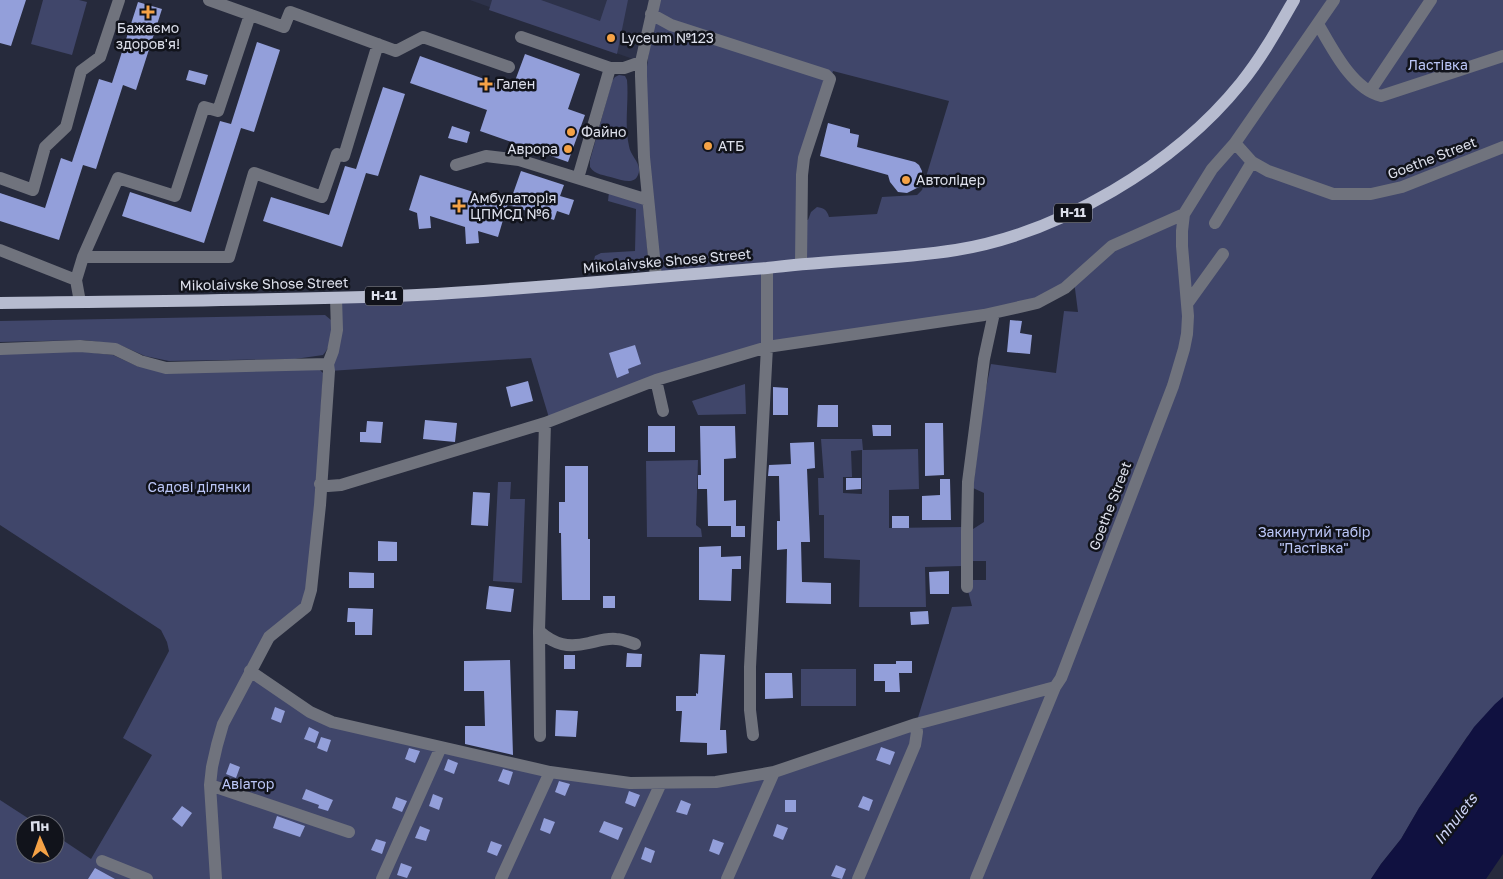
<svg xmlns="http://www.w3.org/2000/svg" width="1503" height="879" font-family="'Golos Text',sans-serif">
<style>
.built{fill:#2d324a}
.green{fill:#40466a;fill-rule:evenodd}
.water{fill:#101140}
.building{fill:#939fda}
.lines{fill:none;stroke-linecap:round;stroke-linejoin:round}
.minor{stroke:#70737d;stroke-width:12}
.major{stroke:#b6bbcf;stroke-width:12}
.poi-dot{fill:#f5a246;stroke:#11131b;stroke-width:2}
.labels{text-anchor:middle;stroke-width:5;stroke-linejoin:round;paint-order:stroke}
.shield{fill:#11131b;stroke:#a0a2ad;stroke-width:1}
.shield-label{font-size:12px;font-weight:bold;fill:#dde0ec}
.poi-label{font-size:14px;fill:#dde0ec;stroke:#11131b;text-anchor:start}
.park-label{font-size:14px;fill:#bbc6f7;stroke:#11131b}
.street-label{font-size:14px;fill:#dde0ec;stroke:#11131b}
.water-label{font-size:15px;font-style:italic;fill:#ccd3f5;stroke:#11131b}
</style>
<rect width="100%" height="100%" fill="#262a3c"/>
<path class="built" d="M470,0H655L641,62Z"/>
<path class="green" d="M43,0H79L87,2L72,55L31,44Z
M492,0H541L600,21L607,0H628L617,54L489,10Z
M655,0H1503V705L1467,737L1419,808L1401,839L1381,864L1371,879H0V800L37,824H25V854H55V835L91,859L152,755L123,738L169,651L167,642L161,630L0,525V354L77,351L113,355L139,367L320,370L323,373L315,507L307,590L303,604L250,671L332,722L630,783L774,772L916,724L952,607L972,606L967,587V580H986V561H973V529L984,522V493L973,488L984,398L991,364L1056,373L1064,311L1078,312L1074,281L1037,303L767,347L550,421L531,358L329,371L336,298L656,277L642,108ZM833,71L949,101L922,190L917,195L882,197L877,214L829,217C827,210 824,208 817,207L811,212L808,220L802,219L805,158Z
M619,75L625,76L627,80C629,102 624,124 629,146C630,156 643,164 638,175C634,185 622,180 614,178C605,175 595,175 590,167V160L612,81L615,77Z
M609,192L643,203L648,256L644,267L639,271L596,273L592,268L595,256L601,253L635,251L636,209L608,201Z
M325,315L331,320C333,334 332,344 323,355L295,359L169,361L145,356L120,345L85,340L0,342V321Z
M745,384L746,414L698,415L692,401Z
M821,439H862L863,450L918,449L919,489L889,490V528L963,527V566L925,567L926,607H859L860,560L824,558V515H819L818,478H824ZM862,450V494L843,493V477H852L851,451Z
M698,460L696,525L701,529L702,537H647L646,461Z
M498,482H511L510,499H525L522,583L493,581Z
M801,669H856V706H801Z"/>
<path class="water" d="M1503,697V854L1486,879H1371L1381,864L1401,839L1419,808L1474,727L1495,704Z"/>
<path class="building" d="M0,0H26L11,46L0,43Z
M138,2L162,9L136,90L123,85L96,169L83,165L59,240L0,221V193L45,208L61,158L72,162L99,79L112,83Z
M257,42L280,50L254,132L241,128L204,243L122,216L130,192L191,212L220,121L231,124Z
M525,54L580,74L568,109L585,115L568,162L480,131L487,110L410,83L420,56L512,89Z
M189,70L208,75L205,85L186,80Z
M383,87L405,94L378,176L366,173L342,247L263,221L271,197L329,215L345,166L356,169Z
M828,123L850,129V133L859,135L857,147L915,162L919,165L922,171V176L919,187L907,193L898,192L890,182L888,175L820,156Z
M452,126L470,132L467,143L448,138Z
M521,171L564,185L560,196L574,200L569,215L557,211L554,220L509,205Z
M420,175L508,203L498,237L478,231L479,243L466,244L465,227L430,216L431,228L419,229L417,213L409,210Z
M1010,320L1022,321L1020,333L1032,335L1030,354L1007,352Z
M635,345L641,364L628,369L629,373L617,378L609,353Z
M528,381L533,401L511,407L506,387Z
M773,387L788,388V415H773Z
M818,405H838V427H817Z
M425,420L457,423L455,442L423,439Z
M367,421L383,422L381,443L360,442V432H366Z
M925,423H943L944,475L925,476Z
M872,425H891V436H873Z
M648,426H675V452H648Z
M700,426H735L736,458L724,459V501L736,500V526H708L707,489H698V475H701Z
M814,442L815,468L807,469L810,542H801L802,582L831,583V604L786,603L787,549L777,550V521H780L779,476H768L769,465L791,464L790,443Z
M565,466H588V539H590V600H562L561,533H559V502H565Z
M846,478H861V489L846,490Z
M940,479H950L951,520H922V496L940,495Z
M473,492L490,493L488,526L471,525Z
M892,516H909V528H892Z
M731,526H745V537H731Z
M378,541L397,542V561H378Z
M721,546V557L741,556V569H732L731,601L699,600V547Z
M949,571V594H930L929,572Z
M349,572L374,573V588H349Z
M489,586L514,589L511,612L486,609Z
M603,596H615V608H603Z
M348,608L373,609L372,635H355V622H347Z
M928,611L929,624L911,625L910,612Z
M627,653L642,654L641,667H626Z
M700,654L725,655L720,730H726L727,753L707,755V743L680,742L682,711H676V696H696V693L698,694Z
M564,655H575V669H564Z
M510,660L513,755L465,744V726H485L484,691H464V661Z
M896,661H912V673H899L900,692H885V681H874V664H896Z
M765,673H792L793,698L765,699Z
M275,707L285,711L281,723L271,719Z
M556,710L578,711L576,737L555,736Z
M309,727L319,732L315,743L304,739Z
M321,737L331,740L327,752L317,748Z
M881,747L895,752L890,765L876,760Z
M409,748L420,751L415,763L405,759Z
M448,759L458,763L454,774L444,770Z
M230,763L240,767L236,778L226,774Z
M503,769L513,772L509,785L498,781Z
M559,781L570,784L565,796L555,792Z
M306,789L333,800L328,811L318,808L319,805L302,799Z
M629,791L640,795L635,807L625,803Z
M433,794L443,798L439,810L429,806Z
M863,796L873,800L869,811L858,807Z
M396,797L407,801L402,812L392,808Z
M681,800L691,804L687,815L676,812Z
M785,800H796V812H785Z
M182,806L192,813L182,827L172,819Z
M277,816L305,826L300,837L273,828Z
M544,818L555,822L550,834L540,830Z
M604,821L623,828L618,840L599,832Z
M777,824L788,828L783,840L773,836Z
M420,826L430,830L426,841L415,838Z
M376,839L386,842L382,854L371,850Z
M713,839L724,843L719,855L709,851Z
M491,841L502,845L497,856L487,852Z
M645,847L655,851L651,863L641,859Z
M401,863L412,867L407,878L397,875Z
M836,865L846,869L842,879L831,876Z
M95,868L115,879H88Z"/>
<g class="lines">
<path class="minor" d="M209,0L284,27L290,12L396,51L423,37L509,67
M655,0L641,62V76L644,157L656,277
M651,14L671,25L826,75L830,79L804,158L802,175L801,264
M1318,24C1332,48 1352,89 1381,96L1503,56
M521,37L610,68H624L641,62
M1370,91L1431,0
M1235,143L1252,162L1268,171L1333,194H1371L1402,187L1503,147
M456,165L486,156L519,160L648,200
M0,178L33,190L45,147L66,127L81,71L100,57L119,0
M578,178L610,68
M1215,223L1252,162
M0,250L76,280L80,302
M83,257H229L254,173L322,197L337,154L344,156L378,44
M76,280L83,257L118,178L175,196L204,107L218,111L250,15
M1187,304L1223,254
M0,349L80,346L115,349L140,361L166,368L328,364
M656,380L663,411
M320,484L328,486L341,485L545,423L656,380L767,347L984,315L1037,303L1065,288L1112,246L1184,214
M967,587V531L968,482L984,359L994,313
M539,631C555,645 568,648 589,643C598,641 606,638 616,639C622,639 629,642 635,644
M250,671L310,712L332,722L550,772L630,783L716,782L774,772L916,724L1055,687
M753,735L750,710V667L767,347V268
M540,736L539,631L545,423
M210,785L349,832
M102,861L147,879
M216,879L210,785L212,767L217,745L223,724L269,637L306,607L311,590L320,505L329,371L328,364L333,351L337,330L336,298
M382,879L441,747
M501,879L550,772
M617,879L661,783
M727,879L774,772
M858,879L915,745L917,732L916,724
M976,879L1055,687L1061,678L1173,386L1184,349L1187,334L1188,316L1182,246V231L1184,214L1212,169L1235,143L1334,0"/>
<path class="major" d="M0,303C139,301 278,301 417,295C534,289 650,277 767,268C830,260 893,260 956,250C1060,233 1175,165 1241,83C1262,57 1278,28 1294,0"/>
</g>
<g class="poi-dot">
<path d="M145.5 4.5h5v5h5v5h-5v5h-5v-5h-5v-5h5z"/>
<circle cx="611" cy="38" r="5"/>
<path d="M483.5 76.5h5v5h5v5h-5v5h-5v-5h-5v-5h5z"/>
<circle cx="571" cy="132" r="5"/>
<circle cx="708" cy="146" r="5"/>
<circle cx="568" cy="149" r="5"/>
<circle cx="906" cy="180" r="5"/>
<path d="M456.5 198.5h5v5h5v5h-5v5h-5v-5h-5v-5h5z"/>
</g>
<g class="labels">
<g class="shield">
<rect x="1054" y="203.5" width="38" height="19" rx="4"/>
<rect x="365" y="286.5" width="38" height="19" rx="4"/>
</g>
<g class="shield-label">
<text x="1073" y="217">Н-11</text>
<text x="384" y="300">Н-11</text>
</g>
<g class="poi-label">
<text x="148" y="33" text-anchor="middle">Бажаємо<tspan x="148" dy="16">здоров'я!</tspan></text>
<text x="621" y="43">Lyceum №123</text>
<text x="496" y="89">Гален</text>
<text x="581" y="137">Файно</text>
<text x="718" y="151">АТБ</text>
<text x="558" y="154" text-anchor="end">Аврора</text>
<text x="916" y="185">Автолідер</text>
<text x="470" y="203">Амбулаторія<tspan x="470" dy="16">ЦПМСД №6</tspan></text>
</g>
<g class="park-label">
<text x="1438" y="70">Ластівка</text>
<text x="199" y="492">Садові ділянки</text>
<text x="1314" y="537">Закинутий табір<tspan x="1314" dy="16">"Ластівка"</tspan></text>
<text x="248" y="789">Авіатор</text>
</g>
<g class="street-label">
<text transform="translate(1432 158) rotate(-21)" y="5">Goethe Street</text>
<text transform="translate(667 261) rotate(-5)" y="5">Mikolaivske Shose Street</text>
<text transform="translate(264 284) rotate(-1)" y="5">Mikolaivske Shose Street</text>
<text transform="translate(1110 506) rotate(-69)" y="5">Goethe Street</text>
</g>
<g class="water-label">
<text transform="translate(1456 819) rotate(-52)" y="5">Inhulets</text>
</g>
</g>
<g transform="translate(40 839) rotate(358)"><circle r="24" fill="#11131b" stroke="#63656f"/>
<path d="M0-4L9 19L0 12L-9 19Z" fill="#f5a246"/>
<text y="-8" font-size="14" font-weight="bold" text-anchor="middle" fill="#dde0ec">Пн</text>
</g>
</svg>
